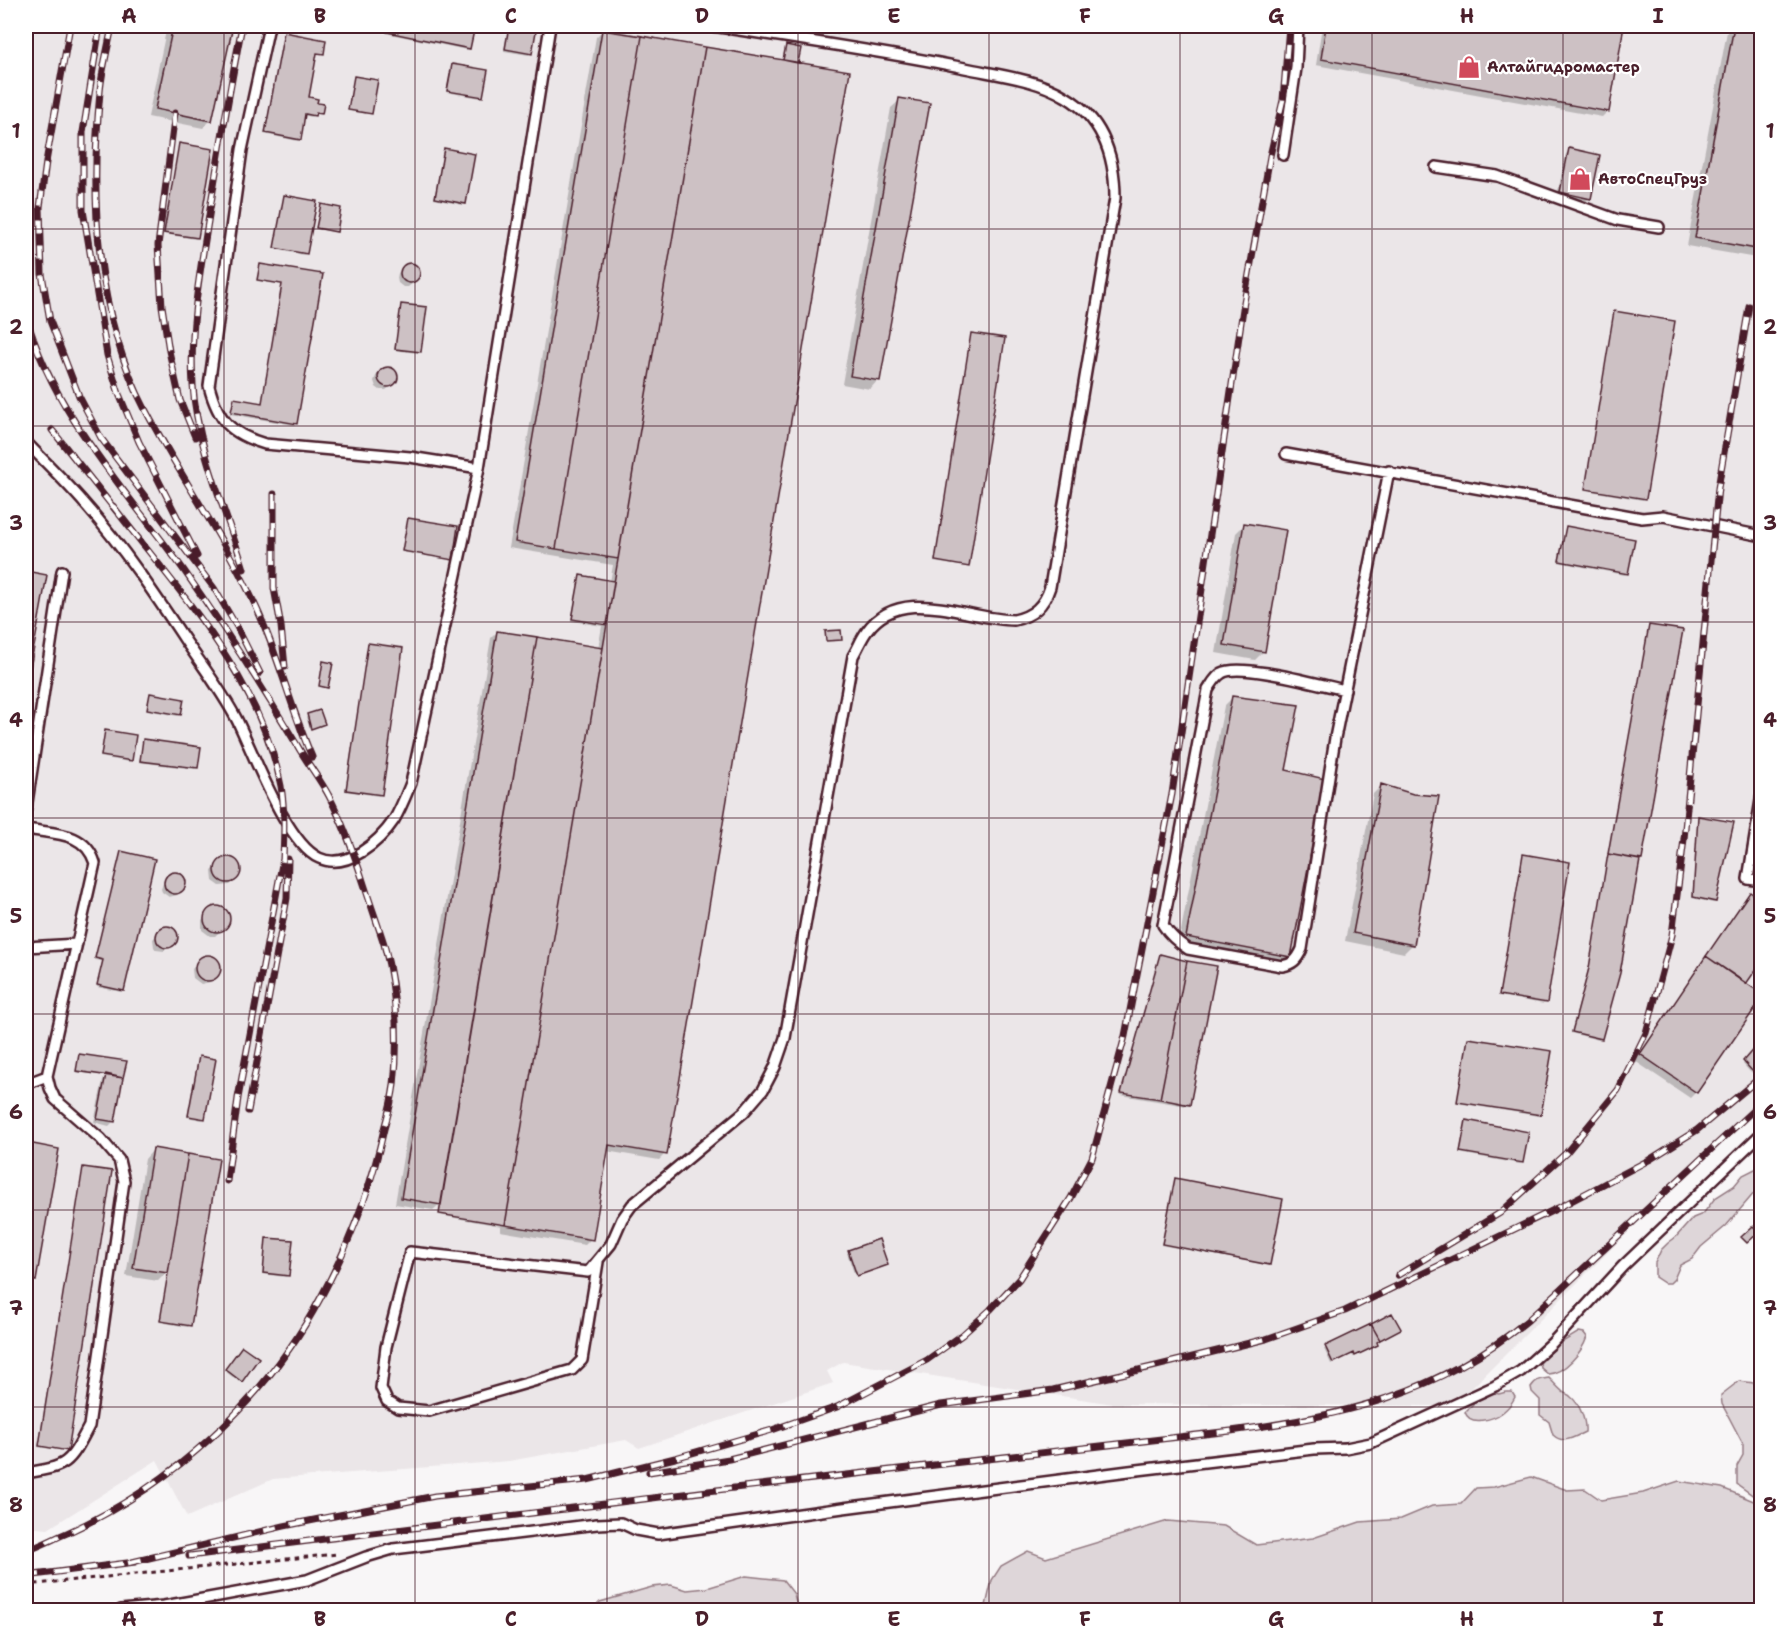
<svg xmlns="http://www.w3.org/2000/svg" width="1787" height="1636" font-family="'Shantell Sans',sans-serif">
<style>
.built{fill:#ebe6e8}
.green{fill:#ded6d9;stroke:#947a82;stroke-width:1.5}
.shadow{fill:#0003}
.building{fill:#cdc1c4;stroke:#4a1f2b;stroke-width:1.5}
.lines{fill:none;stroke-linecap:round;stroke-linejoin:round}
.lane-casing{stroke:#4a1f2b;stroke-width:14}
.path{stroke:#4a1f2b;stroke-width:3;stroke-dasharray:4.5 4.5;stroke-linecap:butt}
.lane{stroke:#fff;stroke-width:9}
.rail-casing{stroke:#4a1f2b;stroke-width:7}
.rail{stroke:#fff;stroke-width:4.5;stroke-dasharray:14;stroke-linecap:butt}
.grid{fill:none;stroke:#4a1f2b;stroke-width:1.5;stroke-opacity:0.55}
.labels{text-anchor:middle;stroke-width:4.5;stroke-linejoin:round;paint-order:stroke}
.poi-label{font-size:15px;font-weight:bold;fill:#4a1f2b;stroke:#fff;text-anchor:start}
.neatline{fill:none;stroke:#4a1f2b;stroke-width:2}
.grid-label{font-size:20px;text-anchor:middle;font-weight:bold;fill:#4a1f2b}
</style>
<rect width="100%" height="100%" fill="#f8f6f7"/>
<filter id="ink" filterUnits="userSpaceOnUse"><feTurbulence type="fractalNoise" baseFrequency=".0167" numOctaves="2"/><feDisplacementMap in="SourceGraphic" scale="12" xChannelSelector="R" yChannelSelector="G"/><feConvolveMatrix kernelMatrix="1 2 1 2 8 2 1 2 1" color-interpolation-filters="sRGB"/></filter>
<g filter="url(#ink)">
<path class="built" d="M26,26H1761V1099L1454,1406L1113,1404L843,1362L827,1371L833,1383L639,1448L626,1440L509,1461L273,1479L187,1517L157,1460L48,1529L26,1527Z"/>
<path class="green" d="M1761,1166V1185L1726,1226L1701,1247L1692,1259L1680,1265L1674,1279L1670,1283H1664L1655,1277V1263L1661,1250L1668,1243L1676,1237L1693,1218L1703,1214L1715,1198L1734,1186L1743,1175Z
M1579,1332L1584,1333L1587,1337C1582,1352 1565,1373 1548,1374L1541,1368L1540,1363L1559,1344Z
M1549,1378C1554,1383 1558,1388 1563,1392C1565,1394 1569,1394 1571,1397C1580,1404 1586,1421 1585,1432C1574,1437 1564,1445 1553,1435L1549,1422L1540,1415V1400L1532,1392L1531,1387C1536,1379 1541,1379 1549,1378Z
M1739,1381L1761,1384V1501L1737,1484V1466L1743,1455V1444L1722,1404L1721,1395Z
M1506,1392H1512L1515,1397C1512,1403 1508,1408 1503,1412C1493,1420 1469,1426 1465,1412L1475,1402L1493,1393L1499,1394Z
M1531,1477L1567,1490L1585,1489L1601,1500L1643,1493L1679,1481L1722,1488L1761,1504V1610H985L992,1580L1001,1566L1028,1551L1046,1558L1168,1521L1224,1526L1256,1545L1313,1538L1360,1522L1401,1519L1432,1506L1461,1504L1476,1488L1494,1487Z
M746,1576L783,1580L794,1594L798,1610H592L600,1602L652,1587L671,1585L687,1590L707,1588Z"/>
<path class="shadow" d="M167,26H231L211,120L203,128L148,117Z
M388,26H473L467,50L386,33Z
M508,26H535L529,55L504,51Z
M791,26H838L835,34Z
M1322,26H1623L1608,111L1602,117L1316,65Z
M1728,26H1762V259L1687,246Z
M602,31L783,61L786,47L665,1154L659,1160L606,1151L591,1239L585,1245L500,1231L501,1226L439,1215L441,1203L433,1210L395,1204L491,638L497,632L598,649L602,626L571,621L579,578L580,577L610,582L613,565L509,548L596,37Z
M284,34L322,53L315,54L307,99L316,104L321,114H314L312,117L304,115L298,141L264,134Z
M452,65L482,96L481,98L446,92Z
M354,78L371,113L369,114L348,111Z
M900,100L878,380L870,389L842,384L891,108Z
M179,145L197,238L196,239L163,234Z
M1570,150L1589,198L1586,202L1557,196L1566,154Z
M443,151L464,203L463,205L434,199Z
M284,197L306,253L304,255L274,249Z
M321,206L336,231L334,232L316,229Z
M261,265L322,276L294,425L230,414L234,399L261,404L282,285L257,281Z
M408,265H413L418,268L419,273L413,283L408,287H403L398,283L397,278L398,273Z
M402,305L419,352L418,353L394,350Z
M1615,313L1644,498L1643,500L1585,490Z
M972,334L967,566L966,567L934,562Z
M385,368H391L395,371L397,377L391,386L386,390H380L376,387L374,381L376,376Z
M408,519L451,559L450,560L402,552Z
M1245,524L1264,651L1255,660L1216,653L1236,533Z
M1566,527L1627,573L1625,575L1558,562Z
M26,573L45,577L26,683Z
M1649,626L1641,859L1599,1040L1571,1033L1588,970Z
M368,644L380,795L379,796L345,791Z
M151,694L179,714L178,716L147,710Z
M1233,697L1284,772L1290,956L1282,965L1178,946L1224,706Z
M319,712L323,724L310,729L306,717Z
M105,732L131,760L129,762L100,757Z
M143,741L196,768L195,769L139,762Z
M1381,786L1413,795L1437,797L1412,945L1404,953L1345,941L1373,794Z
M1699,817L1715,902L1713,903L1692,898Z
M1762,833V874L1755,873Z
M121,853L153,860L121,992L97,987L103,961L95,960Z
M1524,856L1546,1002L1544,1004L1499,996Z
M232,859L239,867L238,876L230,885L220,886L213,881L212,871L223,860Z
M175,873L183,876L185,884L177,895L169,897L162,892L161,889L164,881Z
M212,908L222,909L229,916L227,925L215,936H210L202,930V920Z
M163,928H171L176,934L175,942L164,951L156,950L154,947L153,939Z
M1160,956L1189,1105L1187,1106L1121,1095Z
M203,957H213L219,964L220,969L210,982L201,984L193,978L192,969Z
M1705,960L1744,984L1696,1092L1690,1098L1635,1061Z
M1468,1040L1540,1114L1539,1116L1457,1103Z
M1762,1041V1061L1750,1072L1743,1064Z
M79,1055L125,1062L113,1122L109,1126L94,1122L103,1080L106,1076L76,1072Z
M199,1058L204,1118L202,1120L187,1117Z
M1466,1122L1522,1162L1520,1164L1459,1153Z
M28,1145L35,1280L27,1288L26,1148Z
M153,1150L217,1161L188,1327L160,1322L168,1271L158,1281L126,1276L145,1159Z
M83,1168L67,1450L66,1451L38,1447Z
M1175,1180L1268,1264L1267,1265L1161,1245Z
M267,1239L288,1275L286,1277L262,1274Z
M849,1252L884,1266L855,1276L847,1253Z
M1375,1346L1353,1357L1352,1354L1331,1364L1324,1349Z
M242,1348L257,1358L239,1382L225,1371Z"/>
<path class="building" d="M173,26H233L212,121L155,109Z
M388,26H475L470,49L387,32Z
M509,26H537L532,54L505,49Z
M798,26H840L838,33Z
M1326,26H1624L1609,112L1321,59Z
M1734,26H1762V250L1695,238Z
M602,30L642,36L556,549L515,542Z
M284,32L326,40L324,54L317,53L309,97L318,99L317,103L324,104L322,114L316,113L315,116L305,114L301,140L265,133Z
M642,36L705,47L618,559L556,549Z
M786,45L801,48L798,63L783,60Z
M705,47L850,71L667,1155L609,1145L593,1240L505,1225Z
M452,64L488,70L483,97L447,91Z
M354,76L378,80L372,114L348,110Z
M899,98L930,103L880,381L850,376Z
M179,143L213,149L198,238L164,233Z
M444,148L475,154L466,204L435,198Z
M1569,148L1600,155L1591,199L1560,192Z
M284,195L317,201L307,254L274,248Z
M321,204L341,208L337,232L316,228Z
M400 273a10 10 0 1 1 20 0a10 10 0 1 1-20 0Z
M260,264L323,274L297,424L231,412L234,398L262,403L282,284L257,280Z
M401,304L427,307L421,352L395,349Z
M1614,311L1675,321L1646,499L1585,489Z
M971,333L1005,338L969,567L935,561Z
M378 377a10 10 0 1 1 20 0a10 10 0 1 1-20 0Z
M408,518L458,526L453,560L402,551Z
M1244,523L1286,530L1265,652L1224,645Z
M1566,526L1635,539L1628,574L1559,561Z
M26,571L47,575L26,691Z
M580,575L614,581L607,625L572,619Z
M1649,625L1683,630L1642,860L1608,854Z
M841,630L842,640L826,641L825,631Z
M497,631L537,637L441,1205L401,1198Z
M537,637L603,648L505,1225L439,1214Z
M368,643L403,648L382,795L346,790Z
M323,661L333,663L328,688L319,686Z
M150,693L184,699L181,715L147,709Z
M1232,696L1299,705L1286,770L1325,779L1291,957L1186,937Z
M320,710L325,724L311,729L307,714Z
M105,730L136,735L132,761L101,756Z
M143,739L201,747L198,768L140,761Z
M1381,784L1413,794L1439,796L1414,945L1353,933Z
M1698,816L1734,822L1716,902L1693,897Z
M1762,835V873L1755,872Z
M121,851L155,859L124,991L97,985L103,960L95,958Z
M1523,854L1570,862L1547,1003L1499,995Z
M1608,854L1640,860L1620,973L1602,1039L1572,1032L1589,968Z
M215 870a13 13 0 1 1 26 0a13 13 0 1 1-26 0Z
M164 883a11 11 0 1 1 22 0a11 11 0 1 1-22 0Z
M1750,892L1762,900V961L1746,984L1706,956Z
M204 919a13 13 0 1 1 26 0a13 13 0 1 1-26 0Z
M156 937a11 11 0 1 1 22 0a11 11 0 1 1-22 0Z
M1160,954L1187,961L1160,1099L1121,1093Z
M195 968a13 13 0 1 1 26 0a13 13 0 1 1-26 0Z
M1706,956L1762,994V998L1697,1093L1640,1054Z
M1187,961L1217,966L1190,1105L1160,1099Z
M1468,1038L1552,1051L1541,1115L1457,1102Z
M1762,1039V1063L1753,1072L1743,1061Z
M79,1054L127,1061L123,1078L76,1071Z
M199,1056L216,1059L205,1119L188,1116Z
M106,1074L123,1078L115,1122L97,1119Z
M1466,1120L1529,1132L1523,1163L1460,1152Z
M28,1143L59,1149L36,1281L26,1279V1157Z
M153,1148L188,1154L168,1273L133,1268Z
M188,1154L219,1159L191,1326L160,1321Z
M83,1167L112,1171L68,1451L39,1446Z
M1175,1178L1283,1199L1270,1265L1162,1244Z
M1753,1226L1759,1232L1747,1243L1741,1237Z
M266,1238L293,1240L289,1276L263,1273Z
M879,1239L888,1265L857,1276L848,1250Z
M1392,1313L1401,1329L1380,1340L1371,1324Z
M1371,1324L1380,1340L1377,1342L1378,1345L1355,1356L1354,1353L1333,1363L1325,1346Z
M242,1346L259,1358L242,1382L225,1369Z"/>
<g class="lines">
<g class="lane-casing">
<path id="lane" d="M269,26L242,150L209,386C218,421 231,434 265,444L410,457L479,468
M1283,155L1296,68L1298,26
M1436,167L1497,176L1618,220L1659,227
M26,442C45,462 66,482 85,504C123,547 156,596 187,643C204,668 223,693 237,720C254,754 286,843 319,858C347,871 380,841 394,820C401,808 406,795 411,783L479,468L550,26
M1286,454L1642,518L1663,516L1762,536
M1345,690C1321,685 1240,662 1222,673C1215,677 1212,684 1208,690L1163,925C1170,936 1177,942 1188,949L1282,966C1293,964 1297,960 1302,949L1335,738L1389,471
M1762,794L1748,879L1762,881
M26,809L62,571
M26,829C54,834 85,831 95,863L47,1076L50,1088L55,1099L101,1139L119,1160L124,1181L89,1426C69,1464 69,1466 26,1473
M26,947L77,944
M26,1084L47,1076
M598,1262L582,1360L572,1370L429,1411L398,1408L387,1401L381,1388L386,1347L410,1252L588,1272L611,1244L622,1219L632,1205L744,1112L763,1090L775,1067L785,1038L853,656C858,648 861,639 867,631C902,583 968,620 1014,620C1033,616 1044,606 1050,587L1115,198C1115,157 1103,119 1066,97C1037,79 998,75 965,68C881,51 797,39 712,26
M121,1610L164,1606L307,1580L366,1557L393,1549L410,1547L597,1524L621,1523L636,1530L658,1534L843,1508L1129,1471L1314,1449L1346,1448L1371,1443L1495,1386L1521,1371L1552,1343L1623,1266L1762,1133"/>
</g>
<path class="path" d="M26,1585L337,1554"/>
<use href="#lane" class="lane"/>
<g class="rail-casing">
<path id="rail" d="M70,26L46,162L40,207L42,274L50,321L79,396L101,438L214,588L237,627L260,673
M100,26L83,132V210L107,355L119,394L139,442L197,556
M112,26C108,48 102,70 100,92C90,199 95,314 146,411C181,478 226,540 257,609C279,657 291,709 312,757
M242,26C230,86 220,148 210,209C201,267 189,327 193,385C196,444 226,512 244,569
M26,32L27,26
M175,113L158,245L162,306L169,351L180,400L195,437
M26,316C53,413 125,489 183,569C223,626 261,685 297,745C307,763 320,779 329,796C344,825 355,856 365,887C371,906 378,925 384,944C396,989 399,1039 394,1085C392,1100 388,1115 384,1129C371,1189 350,1243 321,1297C267,1399 172,1486 67,1533C53,1539 40,1546 26,1551
M52,430L117,512
M274,494V588L281,626L285,667
M113,506C178,591 260,677 281,786C285,810 284,835 283,859L238,1098L227,1181
M248,1111L287,898L288,859
M1398,1275L1500,1213L1566,1153L1618,1090L1646,1033L1672,935L1684,839L1718,488L1749,306
M649,1472L729,1459L941,1405L1053,1390L1156,1366L1266,1339L1345,1311L1558,1208L1649,1160L1697,1130L1762,1076
M189,1556L708,1491L1231,1431C1344,1416 1438,1394 1528,1320L1762,1102
M128,1563L284,1526L435,1496L587,1480L675,1458L772,1430L837,1407L927,1360L962,1335L990,1310L1019,1279L1071,1198L1092,1158L1125,1036L1172,794L1244,302L1270,156L1283,100L1289,26
M26,1576L135,1562"/>
</g>
<use href="#rail" class="rail"/>
</g>
</g>
<path class="grid" d="M224,26V1610M415,26V1610M607,26V1610M798,26V1610M989,26V1610M1180,26V1610M1372,26V1610M1563,26V1610M26,229H1762M26,426H1762M26,622H1762M26,818H1762M26,1014H1762M26,1210H1762M26,1407H1762"/>
<defs>
<g id="shop-bare" transform="scale(1.8)"><path d="M-5-2.5h2.3a2.7 3.5 0 0 1 5.4 0H5L5.5 6h-11ZM-1.5-2.5h3a1.5 2.3 0 0 0-3 0Z" fill="#d1495b" stroke="#fff" stroke-width="2.5" paint-order="stroke"/></g>
</defs>
<g fill-rule="evenodd">
<use href="#shop-bare" x="1469" y="67"/>
<use href="#shop-bare" x="1580" y="179"/>
</g>
<g class="labels">
<g class="poi-label">
<text x="1487" y="72">Алтайгидромастер</text>
<text x="1598" y="184">АвтоСпецГруз</text>
</g>
</g>
<rect width="1787" height="1636" fill="none" stroke="#fff" stroke-width="66"/>
<rect x="33" y="33" width="1721" height="1570" class="neatline"/>
<g class="grid-label">
<text x="129" y="23">A</text>
<text x="320" y="23">B</text>
<text x="511" y="23">C</text>
<text x="702" y="23">D</text>
<text x="894" y="23">E</text>
<text x="1085" y="23">F</text>
<text x="1276" y="23">G</text>
<text x="1467" y="23">H</text>
<text x="1658" y="23">I</text>
<text x="16" y="138">1</text>
<text x="1770" y="138">1</text>
<text x="16" y="334">2</text>
<text x="1770" y="334">2</text>
<text x="16" y="530">3</text>
<text x="1770" y="530">3</text>
<text x="16" y="727">4</text>
<text x="1770" y="727">4</text>
<text x="16" y="923">5</text>
<text x="1770" y="923">5</text>
<text x="16" y="1119">6</text>
<text x="1770" y="1119">6</text>
<text x="16" y="1315">7</text>
<text x="1770" y="1315">7</text>
<text x="16" y="1512">8</text>
<text x="1770" y="1512">8</text>
<text x="129" y="1626">A</text>
<text x="320" y="1626">B</text>
<text x="511" y="1626">C</text>
<text x="702" y="1626">D</text>
<text x="894" y="1626">E</text>
<text x="1085" y="1626">F</text>
<text x="1276" y="1626">G</text>
<text x="1467" y="1626">H</text>
<text x="1658" y="1626">I</text>
</g>
</svg>
